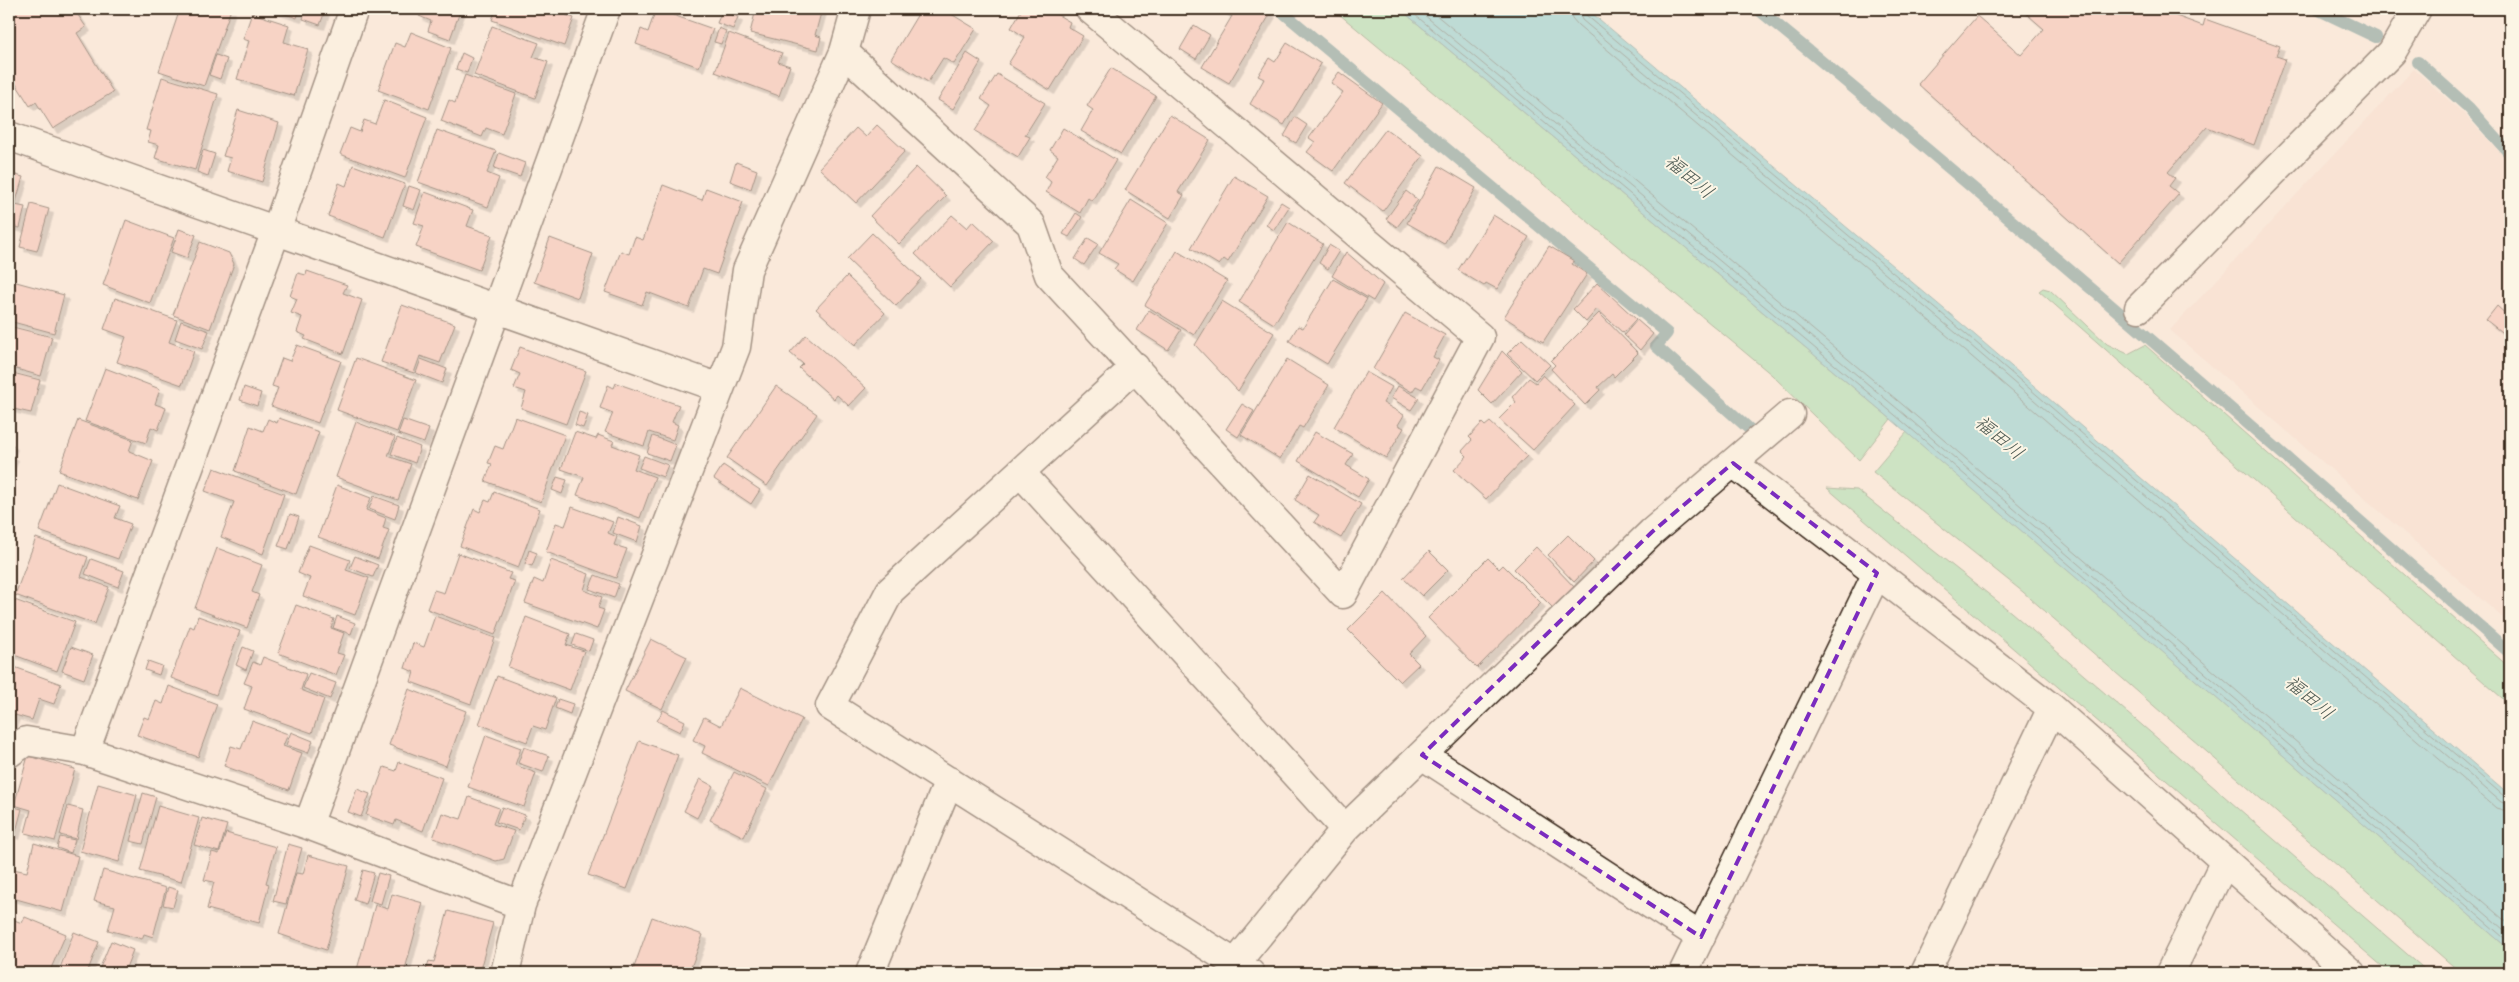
<svg xmlns="http://www.w3.org/2000/svg" width="2519" height="982" font-family="'Shantell Sans','Klee One',sans-serif">
<style>
.built{fill:#f8dbcc}
.green{fill:#98dba6;stroke:#6a8262}
.water{fill:#77c9ce;stroke:#5f8988}
.lines{fill:none;stroke-linecap:round;stroke-linejoin:round}
.shore{stroke:#536a64;stroke-width:1}
.stream{stroke:#5f8988;stroke-width:12}
.building{fill:#f3b9ac;stroke:#3b2a1e;filter:url(#shadow)}
.street-casing{stroke:#3b2a1e;stroke-width:31}
.street{stroke:#fcf5e5;stroke-width:28}
.marked{fill:none;stroke:#7b2cbf;stroke-width:4;stroke-dasharray:10 6;stroke-linejoin:round}
.labels{text-anchor:middle;stroke-width:4;stroke-linejoin:round;paint-order:stroke}
.water-label{font-size:19px;font-style:italic;fill:#4d5a53;stroke:#fcf5e5}
</style>
<defs>
<filter id="shadow"><feDropShadow dx="4.5" dy="4.5" stdDeviation="0" flood-color="#0004"/></filter>
</defs>
<rect width="100%" height="100%" fill="#fae9da"/>
<filter id="ink" filterUnits="userSpaceOnUse"><feTurbulence type="fractalNoise" baseFrequency=".02" numOctaves="2"/><feDisplacementMap in="SourceGraphic" scale="10" xChannelSelector="R" yChannelSelector="G"/><feConvolveMatrix kernelMatrix="1 2 1 2 8 2 1 2 1" color-interpolation-filters="sRGB"/></filter>
<g filter="url(#ink)">
<path class="built" d="M2414,69L2464,114L2510,163V624L2170,330Z"/>
<path class="green" d="M1333,9H1400L1891,419L1859,460L1772,375Z
M2043,288L2050,290L2107,344L2128,354L2145,345L2510,668V705L2039,291Z
M1907,432L2510,950V973H2461L2023,592L1873,472Z
M1827,488L1857,490L2011,612L2429,973H2390Z"/>
<path class="water" d="M1400,9H1587L1969,330L2510,795V950L1891,419Z"/>
<g class="lines">
<path class="shore" d="M1408,9L1895,415L2510,943
M1417,9L1899,410L2510,935
M1429,9L1903,405L2510,925
M1570,9L1572,18L1578,25L1957,344L2496,808L2510,812
M1578,9L1582,20L1962,338L2501,802L2510,805
M1584,9L1586,15L1966,334L2505,797L2510,799"/>
<path class="stream" d="M1279,9L1667,333L1656,346L1755,434
M1758,9C2013,218 2263,435 2510,653
M2317,9L2376,37
M2418,62L2469,108L2510,154"/>
</g>
<path class="building" d="M9,9H55L57,12L63,9H74L86,27L77,33L113,92L53,129L36,102L30,106L9,73Z
M180,9H231L204,86L159,71Z
M270,9H300L297,18Z
M306,9L325,11L320,25L303,19Z
M422,9H461L450,39L428,31L431,21L419,16Z
M496,9H568L566,15L574,18L564,46L492,20Z
M656,9L713,29L699,67L636,44L641,29L648,32Z
M756,9H822L815,35L821,37L818,50L750,33Z
M921,9H943L976,29L954,64L943,58L928,82L891,59Z
M1022,9H1048L1070,22L1068,27L1083,36L1050,90L1008,64L1025,37L1011,28Z
M1220,9H1265L1271,13L1229,83L1202,67L1232,16Z
M2021,9H2164L2168,13L2203,26L2205,19L2280,46L2276,56L2285,59L2254,145L2207,127L2168,172L2175,178L2169,186L2179,194L2118,263L1918,84L1977,16L2021,55L2044,29Z
M722,11L738,17L733,29L717,23Z
M252,13L289,25L284,42L308,49L294,96L237,79L249,41L243,39Z
M1194,25L1210,35L1196,59L1180,49Z
M492,26L539,43L533,57L548,62L535,98L474,75Z
M719,28L726,31L721,44L714,42Z
M411,32L451,48L429,109L378,90L395,43L405,47Z
M729,33L782,53L778,62L790,66L779,96L715,72Z
M1287,43L1321,64L1284,125L1250,104L1264,79L1258,76L1269,58L1275,62Z
M462,53L472,58L467,73L456,69Z
M967,53L981,62L953,109L938,100Z
M216,55L227,59L220,79L209,75Z
M1111,68L1156,96L1121,154L1081,131L1093,110L1087,106Z
M1339,72L1382,103L1333,171L1307,152L1315,142L1309,138L1343,92L1331,83Z
M997,74L1045,103L1025,135L1030,137L1018,157L975,131L991,106L981,99Z
M465,75L516,94L502,134L486,128L482,137L441,121L449,100L455,103Z
M162,77L218,94L195,170L155,158L159,145L148,142L151,131L146,130Z
M384,100L427,117L405,178L340,154L350,128L360,132L364,120L375,124Z
M238,110L279,123L262,182L227,171L231,158L223,156Z
M1170,115L1210,140L1178,192L1184,195L1170,218L1125,190Z
M1295,117L1307,125L1296,143L1284,136Z
M877,125L905,151L856,203L819,168L856,128L866,137Z
M1063,128L1116,160L1092,201L1088,198L1080,213L1046,192L1051,182L1045,177L1058,156L1050,150Z
M1386,129L1423,156L1383,211L1345,183Z
M437,130L496,151L487,173L499,178L488,207L418,182Z
M203,150L215,154L208,176L197,172Z
M499,153L525,163L520,177L494,168Z
M736,162L757,170L751,189L730,181Z
M353,165L405,184L385,237L328,216L339,183L346,186Z
M1439,166L1476,188L1444,244L1407,223Z
M916,167L946,196L899,244L870,216Z
M9,173L23,177L15,205L25,207L20,228L10,226L9,229Z
M1234,176L1268,196L1228,262L1224,259L1219,265L1191,248Z
M663,185L702,200L706,188L743,202L717,274L703,269L689,308L647,292L642,305L605,292L621,251L629,254L635,237L643,240Z
M409,186L421,190L414,210L403,206Z
M1406,191L1418,200L1397,227L1386,219Z
M425,192L473,210L467,226L492,235L479,270L416,247L424,226L414,223Z
M1131,200L1168,223L1133,281L1114,269L1118,264L1099,253Z
M1281,202L1289,207L1274,230L1266,225Z
M31,204L49,209L37,251L20,247Z
M1076,213L1082,217L1069,237L1063,234Z
M952,215L967,228L973,221L994,241L950,287L915,254Z
M1493,215L1529,237L1497,289L1486,283L1484,286L1458,270Z
M126,220L174,238L150,303L103,285Z
M1288,222L1323,244L1274,324L1239,302Z
M179,229L196,235L187,258L171,252Z
M872,233L921,279L896,306L847,259Z
M550,238L593,254L578,298L534,282Z
M1088,238L1098,244L1084,265L1075,259Z
M200,242L229,253L234,264L210,329L173,315Z
M1329,245L1339,251L1328,269L1319,263Z
M1549,246L1574,261L1572,264L1587,274L1543,342L1504,317Z
M1177,251L1227,281L1194,335L1145,305Z
M1346,252L1383,284L1373,301L1332,276Z
M307,271L347,285L343,293L362,300L343,354L304,339L306,336L297,332L302,317L291,313L297,299L290,296L298,273L306,275Z
M847,276L885,313L855,345L816,309Z
M1333,279L1367,299L1327,364L1289,341L1298,326L1303,328Z
M9,280L64,295L54,333L9,321Z
M1597,283L1636,319L1623,333L1597,309L1586,322L1573,309Z
M115,298L177,320L169,342L194,351L182,385L117,362L126,337L104,329Z
M1222,301L1274,333L1238,391L1195,345Z
M402,305L455,324L440,363L420,356L414,373L381,362Z
M2497,306L2510,318V329L2505,335L2486,320Z
M1149,310L1181,330L1168,350L1137,330Z
M1405,313L1445,335L1433,357L1439,360L1422,389L1416,386L1412,392L1373,369Z
M1599,313L1638,353L1614,377L1612,374L1598,387L1600,390L1585,405L1551,369L1555,365L1551,361Z
M1637,320L1653,334L1640,350L1624,335Z
M181,321L209,331L202,349L175,339Z
M9,326L52,337L41,376L9,367Z
M806,335L866,388L849,406L837,395L834,399L799,368L803,364L790,353Z
M1522,339L1550,365L1535,380L1507,354Z
M297,345L341,361L318,423L271,406L278,388L272,386L282,358L290,361Z
M520,347L586,371L566,424L521,408L526,392L514,388L520,374L511,370Z
M1502,351L1522,371L1492,404L1478,390Z
M356,358L416,380L397,432L337,410Z
M421,359L447,369L442,383L416,373Z
M1287,359L1329,385L1303,428L1299,426L1280,459L1241,435Z
M105,368L160,389L155,404L166,408L158,430L151,427L146,443L85,421Z
M9,372L40,380L31,413L9,408Z
M1366,372L1392,387L1383,403L1404,415L1398,425L1404,428L1386,458L1334,427Z
M1543,375L1575,405L1533,450L1499,419L1516,402L1512,397L1529,378L1536,383Z
M616,383L679,405L672,422L678,425L673,440L649,432L644,446L605,432L613,413L600,408L608,385L614,388Z
M776,386L817,414L767,486L727,458Z
M1398,386L1419,398L1411,410L1391,398Z
M244,387L261,393L257,406L240,400Z
M1242,404L1254,411L1238,437L1226,429Z
M579,412L588,415L583,428L575,425Z
M515,417L565,435L541,502L485,481L492,464L488,463L495,446L503,449Z
M279,418L319,432L296,494L235,471L250,426L263,431L268,419L277,423Z
M78,420L133,440L129,451L153,461L138,500L59,471Z
M403,420L429,429L424,443L398,434Z
M356,422L395,437L388,456L411,464L398,500L336,477Z
M1490,422L1527,456L1486,499L1454,470L1467,456L1462,451L1472,440L1469,437L1482,423L1485,426Z
M575,432L596,439L598,435L614,441L612,445L639,455L634,469L655,477L640,518L577,495L584,477L561,469Z
M1315,432L1353,454L1346,465L1369,479L1358,497L1298,461Z
M653,436L676,445L670,461L647,453Z
M397,438L420,447L415,463L391,454Z
M9,443L13,445L9,454L14,456L9,468Z
M644,456L668,465L663,477L639,468Z
M723,465L760,490L751,504L714,479Z
M214,468L284,494L263,554L221,537L234,502L205,491Z
M1310,474L1361,504L1341,538L1314,522L1319,515L1295,500Z
M557,477L567,480L562,494L552,490Z
M57,483L120,506L115,518L131,524L118,559L39,531Z
M337,485L371,498L366,510L386,518L383,528L389,530L378,559L318,537Z
M494,492L540,509L518,568L460,546L474,509L480,512L485,500L490,502Z
M374,496L399,505L395,519L369,509Z
M572,507L613,522L608,533L617,537L614,545L627,549L616,578L546,552L556,523L565,526Z
M290,514L299,517L288,549L278,546Z
M618,517L642,526L637,542L613,533Z
M1568,535L1594,561L1574,582L1548,555Z
M36,538L88,557L81,577L109,587L95,624L15,595Z
M309,545L350,560L346,570L369,578L355,615L303,596L310,578L298,573Z
M1536,547L1576,589L1555,610L1514,569Z
M217,548L262,565L252,592L259,595L247,628L195,608Z
M529,550L537,553L532,566L525,564Z
M1429,551L1448,570L1422,596L1403,578Z
M458,553L511,573L508,579L515,581L495,635L427,609L434,590L444,593Z
M355,556L378,565L373,577L350,568Z
M1488,558L1499,569L1503,565L1541,603L1477,668L1428,618Z
M91,559L124,571L118,587L85,574Z
M551,560L589,574L584,590L602,597L598,608L604,610L597,629L525,603L534,579L543,583Z
M595,575L619,584L614,598L589,589Z
M1385,593L1426,636L1409,654L1419,664L1400,682L1348,630Z
M9,598L75,622L57,671L9,653Z
M296,605L334,619L331,628L344,633L337,653L344,655L336,675L278,653Z
M198,616L240,631L216,695L171,678L190,626L194,628Z
M337,616L355,623L351,634L333,628Z
M435,616L495,638L471,704L411,682L414,672L405,668L413,643L424,647Z
M526,617L570,634L566,645L584,651L570,690L508,667Z
M576,634L593,640L589,651L572,645Z
M651,639L687,657L662,709L625,691Z
M71,647L93,655L84,679L62,671Z
M243,647L253,651L246,670L236,665Z
M263,657L306,674L301,690L324,699L312,733L244,709L252,686L244,683L253,662L260,665Z
M148,661L162,666L159,675L145,670Z
M9,665L61,684L54,704L39,699L32,720L15,715L10,728Z
M309,673L336,683L330,699L303,688Z
M497,676L556,698L545,730L533,726L527,742L479,724Z
M169,686L217,704L198,757L137,735L144,717L149,719L156,701L163,704Z
M740,688L802,719L769,786L702,753L705,746L693,740L704,717L721,726Z
M409,689L466,711L446,766L389,745Z
M558,699L573,704L570,714L555,708Z
M663,710L685,721L680,732L657,721Z
M252,721L288,734L283,746L302,753L289,790L224,766L231,746L241,749Z
M291,732L313,741L308,753L286,745Z
M486,735L521,748L515,765L536,773L524,807L468,787Z
M639,741L678,755L627,889L588,875Z
M524,747L549,756L543,772L518,763Z
M28,756L75,769L55,841L25,833L31,810L14,805Z
M399,762L442,778L423,831L396,820L394,825L366,815L384,767L396,771Z
M734,772L767,789L744,837L710,820Z
M700,779L713,786L697,818L684,811Z
M98,784L137,795L119,862L80,851Z
M357,789L370,794L361,817L348,812Z
M143,793L156,797L143,844L130,841Z
M469,797L499,808L493,824L514,831L504,859L496,861L433,838L442,813L461,819Z
M9,806L22,809L15,835L9,833Z
M68,806L83,810L76,839L60,835Z
M158,806L199,818L181,882L140,871Z
M502,807L525,815L519,830L496,822Z
M202,818L227,825L219,852L194,845Z
M226,833L276,847L266,883L269,884L259,923L207,909L214,882L204,880L212,852L219,854Z
M60,837L75,840L71,853L57,848Z
M34,843L78,856L63,912L9,897L13,869L27,872Z
M288,844L302,848L286,904L273,901Z
M308,855L349,866L326,950L279,934L296,873L303,874Z
M103,870L166,888L153,937L144,934L142,939L108,930L115,906L94,901Z
M363,870L374,873L365,904L354,900Z
M378,873L389,876L381,904L370,901Z
M168,887L178,890L173,907L163,905Z
M392,894L423,903L404,973H356L375,905L388,909Z
M448,911L493,923L479,973H425L429,961L434,962Z
M25,917L66,934L49,973H9V918L22,923Z
M652,917L703,935L689,973H632Z
M74,932L99,942L87,973H58Z
M111,941L133,950L124,973H107L99,970Z"/>
<g class="lines">
<g class="street-casing">
<path id="street" d="M844,52L1031,224L1049,275L1343,594L1480,337L1090,9
M9,136L720,388
M2139,308L2392,52L2417,9
M1135,367L890,591L830,706L1250,973
M1733,463L2052,708L2351,973
M1020,472L1345,829
M85,751L276,231L354,9
M9,753L26,741L85,751L308,825L521,905L736,347L747,270L844,52L856,9
M1422,755L1701,937
M308,825L606,9
M1235,964L1345,829L1652,532L1790,414
M505,973L521,905
M870,973L949,781
M1683,973L1877,573
M1925,973L2052,708
M2170,973L2225,861"/>
</g>
<use href="#street" class="street"/>
</g>
</g>
<path d="M0 0H2519V982H0ZM1733,463L1877,573L1701,937L1422,755L1652,532Z" fill="#fae9da" fill-opacity=".55" fill-rule="evenodd"/>
<path class="marked" d="M1733,463L1877,573L1701,937L1422,755L1652,532Z"/>
<g class="labels">
<g class="water-label">
<text transform="translate(1690 176) rotate(40)" y="7">福田川</text>
<text transform="translate(2000 437) rotate(40)" y="7">福田川</text>
<text transform="translate(2310 697) rotate(40)" y="7">福田川</text>
</g>
</g>
<rect width="2519" height="982" fill="none" stroke="#fcf5e5" stroke-width="30"/>
<rect x="15" y="15" width="2489" height="952" fill="none" stroke="#3b2a1e" stroke-width="2" filter="url(#ink)"/>
</svg>
